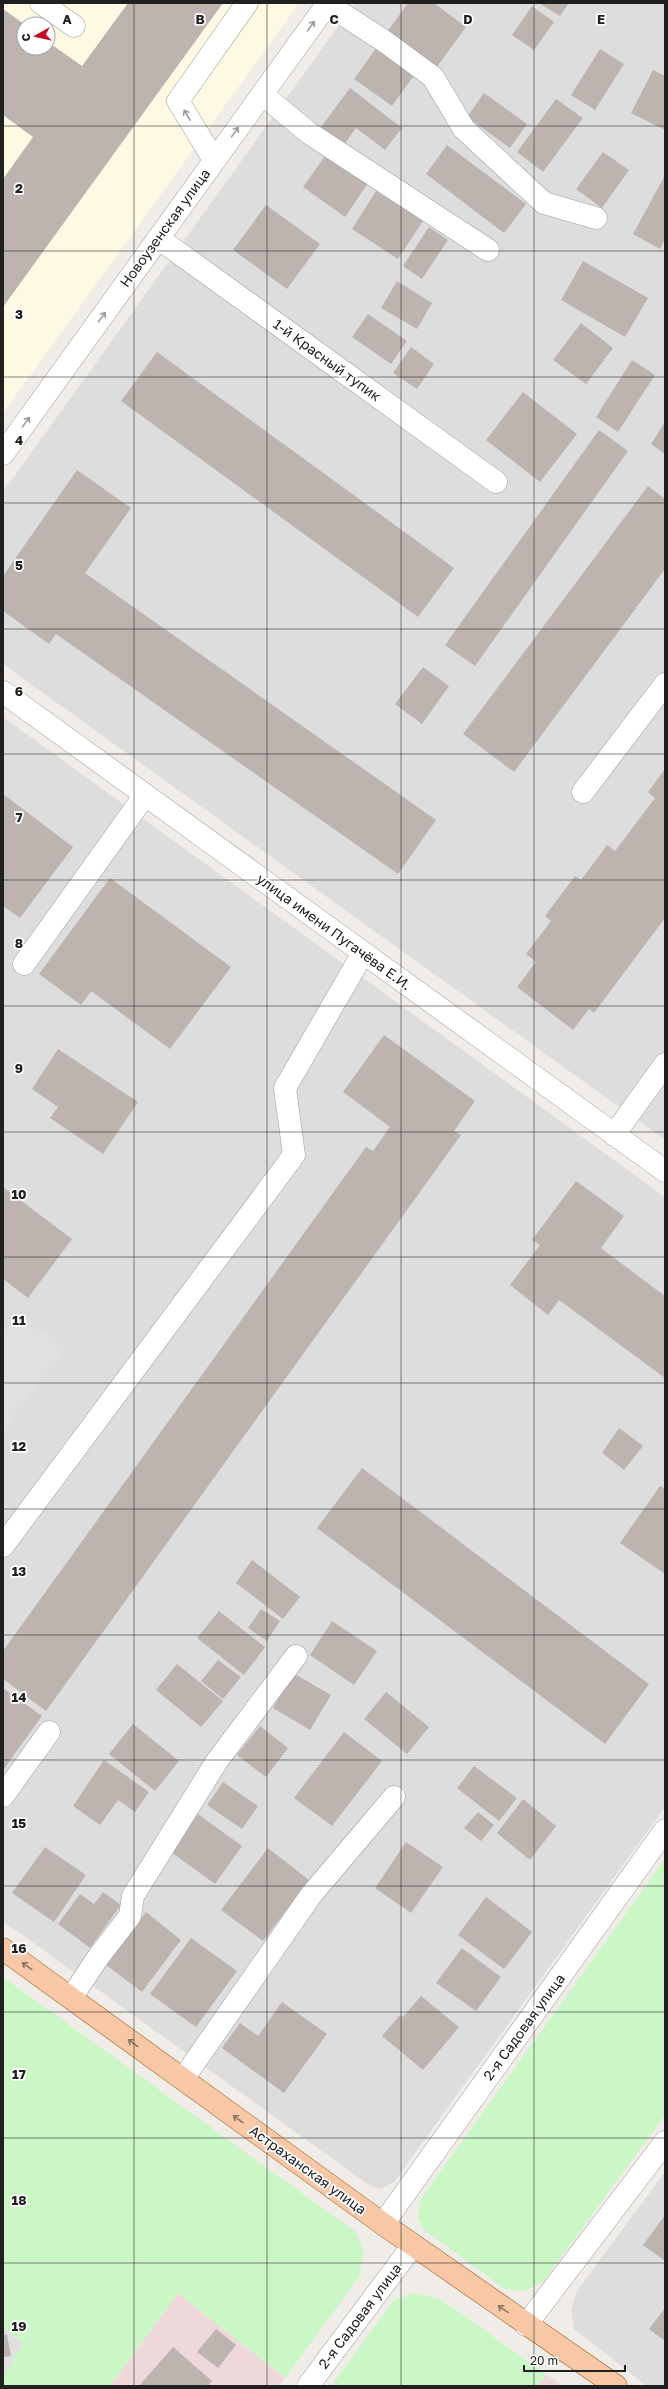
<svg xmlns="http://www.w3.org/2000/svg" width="668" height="2389" font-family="'Golos Text',sans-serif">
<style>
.residential{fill:#dedddd}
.commercial{fill:#efd8da}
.education{fill:#fdf9e3;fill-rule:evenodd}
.park{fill:#cbf7c7}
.parking{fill:#e0e0e0}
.building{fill:#bdb4b0}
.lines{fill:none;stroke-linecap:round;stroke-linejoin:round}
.minor-casing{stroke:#9d9d9d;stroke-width:23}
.major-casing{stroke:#935009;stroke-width:23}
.minor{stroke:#fff;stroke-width:22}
.major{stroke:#f7c7a6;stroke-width:22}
.oneway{stroke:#9b9b9b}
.oneway2{stroke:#8c7463}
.grid{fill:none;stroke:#202020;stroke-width:1;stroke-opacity:0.55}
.labels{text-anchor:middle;stroke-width:3.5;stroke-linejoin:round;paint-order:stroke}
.street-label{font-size:14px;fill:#202020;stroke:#fff}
.grid-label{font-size:13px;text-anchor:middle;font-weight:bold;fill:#202020;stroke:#fff;stroke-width:3.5;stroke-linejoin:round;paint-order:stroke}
</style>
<rect width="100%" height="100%" fill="#f0ece7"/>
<path class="residential" d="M355,3H665V1140L3,664V492Z
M3,717L665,1197V1807L394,2182L381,2189L369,2185L3,1921Z
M665,2172V2386H647L574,2329L571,2310L577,2291Z"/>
<path class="commercial" d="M178,2293L285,2378L279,2386H110Z
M546,2374L563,2386H537Z"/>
<path class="education" d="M3,3H299L3,413ZM24,24H48V48H24Z"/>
<path class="park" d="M665,1859V2115L543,2282L523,2291L505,2289L423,2229L418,2217L420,2200Z
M3,1977L357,2233L364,2254L359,2277L285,2378L178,2293L110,2386H7L3,2383Z
M415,2293L440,2299L546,2374L537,2386H331L394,2300Z"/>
<path class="parking" d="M8,1326L41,1329L66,1349L3,1431V1333Z
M3,2328L23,2343L3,2378Z"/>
<path class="building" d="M128,3H223L3,307V179L33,137L3,115V9L24,24V48H48V42L82,66Z
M408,3H434L466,27L436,68L387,32Z
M539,3H569L560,16Z
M532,6L554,22L534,50L512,35Z
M377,47L415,74L392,106L354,79Z
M600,49L624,64L595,110L571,95Z
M653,70L665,76V130L631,113Z
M350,88L402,128L385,150L356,128L344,145L321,127Z
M484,93L527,124L510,148L467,117Z
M556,99L583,118L543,172L517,152Z
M447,145L526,204L504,233L426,174Z
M603,152L629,170L602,208L576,189Z
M327,153L368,183L345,217L303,187Z
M665,175V239L660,249L633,234Z
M376,191L423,221L398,259L352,229Z
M266,205L320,244L287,289L233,250Z
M429,227L448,240L422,279L403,266Z
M583,261L648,298L625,337L561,300Z
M397,281L432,303L417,329L381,308Z
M368,314L407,341L391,364L352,337Z
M581,323L613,348L586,384L553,360Z
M411,347L434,364L417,389L393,373Z
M157,352L454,568L418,617L121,401Z
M632,360L655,375L618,432L596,417Z
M523,392L577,434L540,482L486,440Z
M665,422V454L651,444Z
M599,430L628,451L475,666L445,645Z
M77,470L131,508L85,573L436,820L398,874L56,634L49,644L3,611V576Z
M648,486L665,499V569L514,772L463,734Z
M423,667L449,686L422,724L395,704Z
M665,769V918L594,1013L589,1009L573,1030L517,987L536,962L526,954L551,921L545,916L575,876L581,880L607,845L615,851L655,798L648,792Z
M3,794L73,847L20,918L3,906Z
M110,878L231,967L170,1049L91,991L81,1005L39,974Z
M384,1035L475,1101L454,1131L461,1135L46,1711L3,1679V1651L366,1147L373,1151L390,1127L343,1092Z
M58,1049L138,1102L103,1154L50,1118L58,1107L32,1089Z
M576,1181L624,1216L601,1248L665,1296V1378L559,1300L548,1315L510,1285L540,1245L532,1240Z
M3,1187L72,1239L28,1298L3,1279Z
M619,1428L643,1446L624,1470L602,1453Z
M362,1468L649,1684L605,1744L317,1528Z
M660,1486L665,1489V1574L620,1543Z
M252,1560L300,1597L283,1619L236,1583Z
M261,1609L280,1621L267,1641L248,1628Z
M219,1611L265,1647L244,1675L197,1638Z
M332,1621L377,1651L354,1685L310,1655Z
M218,1660L241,1677L223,1699L201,1681Z
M177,1664L223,1701L201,1727L156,1690Z
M293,1673L331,1695L310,1730L273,1708Z
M3,1688L42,1716L3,1770Z
M386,1692L429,1727L407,1754L364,1719Z
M133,1724L179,1761L155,1791L109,1754Z
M260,1726L288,1748L266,1777L237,1755Z
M344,1732L382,1761L332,1826L294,1798Z
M104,1760L149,1792L135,1812L118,1800L100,1825L73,1806Z
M474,1766L517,1798L499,1821L457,1788Z
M223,1782L258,1806L242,1829L207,1805Z
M523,1799L556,1826L530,1860L497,1833Z
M478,1812L494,1825L481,1841L464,1828Z
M198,1814L242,1846L215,1884L171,1852Z
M406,1842L443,1867L411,1913L375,1888Z
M45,1847L86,1875L54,1922L12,1893Z
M268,1848L309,1880L263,1941L221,1910Z
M103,1892L121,1905L90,1948L58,1924L80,1894L94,1904Z
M486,1897L532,1932L504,1969L458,1935Z
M146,1912L181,1940L142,1992L106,1965Z
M191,1938L237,1971L196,2027L150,1994Z
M462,1948L501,1977L476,2011L436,1983Z
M421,1996L459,2027L423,2070L382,2036L400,2015L403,2017Z
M282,2002L327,2034L284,2093L222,2048L240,2023L258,2036Z
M665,2215V2261L643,2245Z
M665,2308V2341L649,2329Z
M216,2329L236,2345L218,2368L197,2352Z
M3,2335H7L11,2356L3,2357Z
M173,2347L212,2381L208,2386H139Z"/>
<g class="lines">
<g class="minor-casing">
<path id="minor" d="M41,3L74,26
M327,4L384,41L433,77L464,129L544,203L596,218
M262,94L309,133L488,250
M214,160L178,101L247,3
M158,238L496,482
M3,454L328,3
M3,692L665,1171
M583,792L665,684
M24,964L145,795
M614,1135L665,1064
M3,1546L294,1155L285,1088L363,953
M3,1796L49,1732
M71,1998L99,1956L130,1916L133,1896L217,1761L296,1656
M183,2079L311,1895L394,1797
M383,2224L665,1830
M526,2325L665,2142
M308,2386L413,2245"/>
</g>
<g class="major-casing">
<path id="major" d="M3,1949L383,2224L616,2386"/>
</g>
<use href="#minor" class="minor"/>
<use href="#major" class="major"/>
</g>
<defs><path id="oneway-shaft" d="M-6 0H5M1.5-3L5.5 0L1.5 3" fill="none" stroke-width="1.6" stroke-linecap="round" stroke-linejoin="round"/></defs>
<g class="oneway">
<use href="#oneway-shaft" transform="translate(311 26) rotate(-54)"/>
<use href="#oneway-shaft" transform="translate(187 115) rotate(-121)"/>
<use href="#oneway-shaft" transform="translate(235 132) rotate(-54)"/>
<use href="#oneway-shaft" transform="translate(102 317) rotate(-54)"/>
<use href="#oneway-shaft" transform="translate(26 422) rotate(-54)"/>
</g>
<g class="oneway2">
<use href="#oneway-shaft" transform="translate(27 1966) rotate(-144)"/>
<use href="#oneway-shaft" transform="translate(133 2043) rotate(-144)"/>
<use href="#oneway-shaft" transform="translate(238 2119) rotate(-144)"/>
<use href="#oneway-shaft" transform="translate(503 2309) rotate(-145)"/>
</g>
<path class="grid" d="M134,3V2386M267,3V2386M401,3V2386M534,3V2386M3,126H665M3,251H665M3,377H665M3,503H665M3,629H665M3,754H665M3,880H665M3,1006H665M3,1132H665M3,1257H665M3,1383H665M3,1509H665M3,1635H665M3,1760H665M3,1886H665M3,2012H665M3,2138H665M3,2263H665"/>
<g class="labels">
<g class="street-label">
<text transform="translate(165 228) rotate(-54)" y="5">Новоузенская улица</text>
<text transform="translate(327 360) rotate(36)" y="5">1-й Красный тупик</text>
<text transform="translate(334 932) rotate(36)" y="5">улица имени Пугачёва Е.И.</text>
<text transform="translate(524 2027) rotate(-54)" y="5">2-я Садовая улица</text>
<text transform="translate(308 2170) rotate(36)" y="5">Астраханская улица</text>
<text transform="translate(360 2316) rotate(-53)" y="5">2-я Садовая улица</text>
</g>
</g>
<g class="grid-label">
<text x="67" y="24">A</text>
<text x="200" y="24">B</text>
<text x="334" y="24">C</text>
<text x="468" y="24">D</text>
<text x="601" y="24">E</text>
<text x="19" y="193">2</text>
<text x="19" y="319">3</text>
<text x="19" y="445">4</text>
<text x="19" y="570">5</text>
<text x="19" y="696">6</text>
<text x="19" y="822">7</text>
<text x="19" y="948">8</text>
<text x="19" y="1073">9</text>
<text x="19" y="1199">10</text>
<text x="19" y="1325">11</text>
<text x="19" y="1451">12</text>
<text x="19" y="1576">13</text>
<text x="19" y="1702">14</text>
<text x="19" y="1828">15</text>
<text x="19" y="1953">16</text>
<text x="19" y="2079">17</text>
<text x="19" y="2205">18</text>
<text x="19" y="2331">19</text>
</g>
<rect width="668" height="2389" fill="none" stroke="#202020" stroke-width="8"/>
<g transform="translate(36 36) rotate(262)"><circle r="19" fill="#ffffff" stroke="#a6a6a6"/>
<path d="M0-3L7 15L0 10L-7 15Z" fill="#c40c29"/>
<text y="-6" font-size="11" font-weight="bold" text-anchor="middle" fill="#202020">С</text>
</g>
<path d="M524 2365v6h101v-6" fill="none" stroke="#202020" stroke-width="2"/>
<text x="530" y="2365" font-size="12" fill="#202020" stroke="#ffffff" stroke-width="3" paint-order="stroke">20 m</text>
</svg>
